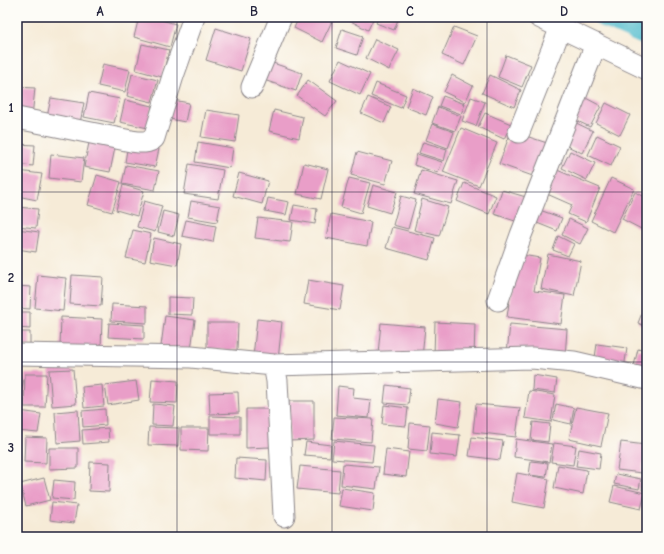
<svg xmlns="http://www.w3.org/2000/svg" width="664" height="554" font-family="'Comic Neue',sans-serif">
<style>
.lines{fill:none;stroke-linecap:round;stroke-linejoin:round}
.canal{stroke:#51bccd;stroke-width:19}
.building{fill:#e99ec8}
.minor-casing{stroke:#8c8689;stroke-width:23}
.minor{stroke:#fff;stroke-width:21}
.grid{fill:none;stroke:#22223b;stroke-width:1;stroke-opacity:0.55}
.neatline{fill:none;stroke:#22223b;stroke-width:1.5}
.grid-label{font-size:13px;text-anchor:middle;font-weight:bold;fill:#22223b}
</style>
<rect width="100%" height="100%" fill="#fdfcf7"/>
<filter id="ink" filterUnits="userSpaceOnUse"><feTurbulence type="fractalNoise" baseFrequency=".025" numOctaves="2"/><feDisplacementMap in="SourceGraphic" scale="8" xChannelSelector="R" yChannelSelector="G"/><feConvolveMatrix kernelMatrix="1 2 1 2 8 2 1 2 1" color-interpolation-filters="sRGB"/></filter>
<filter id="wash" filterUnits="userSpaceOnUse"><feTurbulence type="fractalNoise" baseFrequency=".012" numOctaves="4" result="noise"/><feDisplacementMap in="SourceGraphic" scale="16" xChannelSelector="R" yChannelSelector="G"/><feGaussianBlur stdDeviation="0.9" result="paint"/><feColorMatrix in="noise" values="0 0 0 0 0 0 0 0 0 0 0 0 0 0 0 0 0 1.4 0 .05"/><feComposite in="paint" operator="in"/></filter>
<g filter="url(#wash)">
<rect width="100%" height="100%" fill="#f6ebd7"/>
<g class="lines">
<path class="canal" d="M602,17L647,37"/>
</g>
<g id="blocks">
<path class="building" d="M139,17H150L176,24L170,47L134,37Z
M299,17H323L332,21L322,42L294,28Z
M343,17H374L368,30Z
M379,17H399L394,30L376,23Z
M454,27L477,36L464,65L442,55Z
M216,28L251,39L241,71L206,60Z
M342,29L363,36L357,55L336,48Z
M375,39L399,50L389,70L366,58Z
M142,44L169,50L162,77L136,70Z
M506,55L531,65L522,87L498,77Z
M340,60L370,74L360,95L330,81Z
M267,61L302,73L296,91L261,79Z
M103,64L130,70L125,92L98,86Z
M132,74L158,80L152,102L127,96Z
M452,75L473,86L465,102L444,92Z
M490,75L521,90L514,107L482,93Z
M308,80L337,101L325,116L297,96Z
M376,83L406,95L401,108L371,96Z
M17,87L35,88L32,117L17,115Z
M413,88L433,97L426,115L406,107Z
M89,93L120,99L114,123L84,117Z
M443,96L465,104L461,114L439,106Z
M582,96L601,106L590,127L571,118Z
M368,97L391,107L384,123L361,113Z
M471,97L485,102L476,126L462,121Z
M51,98L84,103L80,123L47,117Z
M168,99L189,103L185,122L165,118Z
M125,100L152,106L148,128L120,122Z
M606,103L630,115L620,135L596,123Z
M438,107L461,116L455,131L432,123Z
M206,110L239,115L235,142L201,137Z
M274,110L303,117L299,138L269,131Z
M485,113L511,124L504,139L478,127Z
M572,121L593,131L582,153L561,143Z
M432,124L454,132L448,148L426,140Z
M461,128L497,143L479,186L443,172Z
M511,131L553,145L541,179L499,164Z
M597,135L620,146L611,166L588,155Z
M90,138L116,143L110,172L84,167Z
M198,142L233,148L230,168L195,162Z
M423,142L447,149L444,161L419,153Z
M17,144L35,145L33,166L17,164Z
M128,144L159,149L155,167L125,162Z
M570,151L595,163L587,180L562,168Z
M357,152L392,161L385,184L351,175Z
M51,154L84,158L81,182L49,178Z
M417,154L442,162L438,173L414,165Z
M304,163L328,169L321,199L297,194Z
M189,164L223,170L218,199L184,194Z
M126,165L159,171L155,190L122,184Z
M421,170L458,181L451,204L414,194Z
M557,170L600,188L586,222L568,214L572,205L547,194Z
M18,171L42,174L37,200L17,196Z
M239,173L268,181L262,204L233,196Z
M97,175L121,182L112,212L88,205Z
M349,178L370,183L361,213L341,207Z
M611,178L634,189L613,232L591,221Z
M464,183L496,196L489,214L457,201Z
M123,185L144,191L137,216L116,210Z
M373,185L397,192L390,213L367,206Z
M502,190L526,197L518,222L494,214Z
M635,192L647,198V232L622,219Z
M401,196L416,200L408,229L393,225Z
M268,198L289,202L286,215L265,211Z
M422,199L448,207L439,236L414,230Z
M144,201L162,206L155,232L137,227Z
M191,201L220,206L217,222L188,217Z
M294,205L317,209L315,224L291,220Z
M17,207L38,209L36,228L17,226Z
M537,209L562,218L557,231L532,221Z
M163,211L179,215L174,236L158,232Z
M331,214L371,222L367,246L326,238Z
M258,218L293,222L290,242L255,238Z
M569,219L588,228L580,244L562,235Z
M186,220L216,226L213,242L182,236Z
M392,227L435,238L429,260L386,248Z
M17,229L39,232L36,252L17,249Z
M133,230L151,234L145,262L126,258Z
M558,236L574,244L568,256L553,250Z
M154,238L181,244L177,265L150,260Z
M516,254L540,258L534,291L565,295L561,324L507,317Z
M548,254L581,261L574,296L541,289Z
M38,275L66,278L63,311L35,308Z
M72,275L103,277L101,306L70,304Z
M308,280L344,286L340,310L304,304Z
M17,286L31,287L30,309L17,308Z
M168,297L193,298L192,315L168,314Z
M112,304L147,306V323L111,321Z
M644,308L647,310V327L638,323Z
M17,312H30V329L17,328Z
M165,316L195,320L191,350L161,346Z
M61,317L102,319L101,348L60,347Z
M257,319L282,322L278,360L253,357Z
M435,322L475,324L474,357L434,355Z
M109,323L144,325V339L108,337Z
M207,323H238L237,350H207Z
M381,323L425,327L422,358L378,354Z
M510,324L567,329L565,358L507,353Z
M17,332H30V346H17Z
M597,344L627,348L624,369L594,364Z
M638,349L647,352V378L632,374Z
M73,369L76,404L52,406L49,370Z
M25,374H47L45,407H24Z
M533,375L557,379L555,393L532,390Z
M17,378L24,379L18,407H17Z
M152,379L178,381L177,403L150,402Z
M136,381L139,400L108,405L105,385Z
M102,385L104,406L84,408L82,387Z
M386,385L410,388L408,405L384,403Z
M338,386L354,388L353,398L371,400L369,418L336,415Z
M529,391L555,395L551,422L525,418Z
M238,392L239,413L210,414L209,393Z
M438,399L462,402L458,427L435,423Z
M289,401H314V440L289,441Z
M153,404L175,406L173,426L152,425Z
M476,404L520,408L516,437L473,432Z
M556,404L574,408L571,424L553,420Z
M384,405L408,408L406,426L382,424Z
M576,407L608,413L601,446L569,439Z
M105,409L106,425L83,427L82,411Z
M246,409H269L270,447L246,448Z
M78,410L80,441L57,443L55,412Z
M19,411L41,414L38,433L17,431Z
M210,416L240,417V434H210Z
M334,417L373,419L371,442L332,439Z
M533,422L550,424L548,442L531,440Z
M410,423L430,425L427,451L408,449Z
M149,427L179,428L178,446L148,445Z
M108,428L109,442L83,444L82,430Z
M181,428H209L208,451L181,450Z
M432,432L460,435L457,457L430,454Z
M25,437L47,438L46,463L24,462Z
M472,437L503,441L500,460L469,456Z
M516,439L552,444L549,462L514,457Z
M334,441L374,445L372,462L332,459Z
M306,442L331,445L330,457L304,455Z
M621,442L646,445L642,473L617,470Z
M554,443L576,446L573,465L551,462Z
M49,448H78V468L49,469Z
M386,449L409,452L406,477L383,474Z
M579,449L601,453L599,469L576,466Z
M236,458L267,460L266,481L235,478Z
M531,461L548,463L546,477L529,475Z
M90,462L110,463L109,492L89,491Z
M343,464L379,467L376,489L341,485Z
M558,465L587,470L583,494L554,488Z
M300,466L340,470L338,493L297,489Z
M517,473L549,479L544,508L512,502Z
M616,474L641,479L639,489L614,484Z
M644,474H647V491L642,490Z
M44,478L50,500L26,506L20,484Z
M54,480L75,482L74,500L52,498Z
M614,486L645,493L641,509L610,502Z
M342,488L375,493L373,511L339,506Z
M52,502L77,505L74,523L50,520Z"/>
</g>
</g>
<g filter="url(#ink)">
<use href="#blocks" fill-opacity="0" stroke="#8c8689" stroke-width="1"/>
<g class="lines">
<g class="minor-casing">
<path id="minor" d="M539,17L647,69
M252,87L281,17
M17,118L131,141C139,142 148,144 154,138L173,76L194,17
M519,132L561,27
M498,300L521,235L596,44
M17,354L191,357L274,365L532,358L574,362L647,379
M274,365L277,381L284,516"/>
</g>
<use href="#minor" class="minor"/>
</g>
</g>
<path class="grid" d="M177,17V537M332,17V537M487,17V537M17,192H647M17,362H647"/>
<rect width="664" height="554" fill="none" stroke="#fdfcf7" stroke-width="44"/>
<rect x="22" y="22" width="620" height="510" class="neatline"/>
<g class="grid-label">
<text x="100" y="16">A</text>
<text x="254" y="16">B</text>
<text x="410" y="16">C</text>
<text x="564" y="16">D</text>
<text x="11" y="112">1</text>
<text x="11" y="282">2</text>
<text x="11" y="452">3</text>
</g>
</svg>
